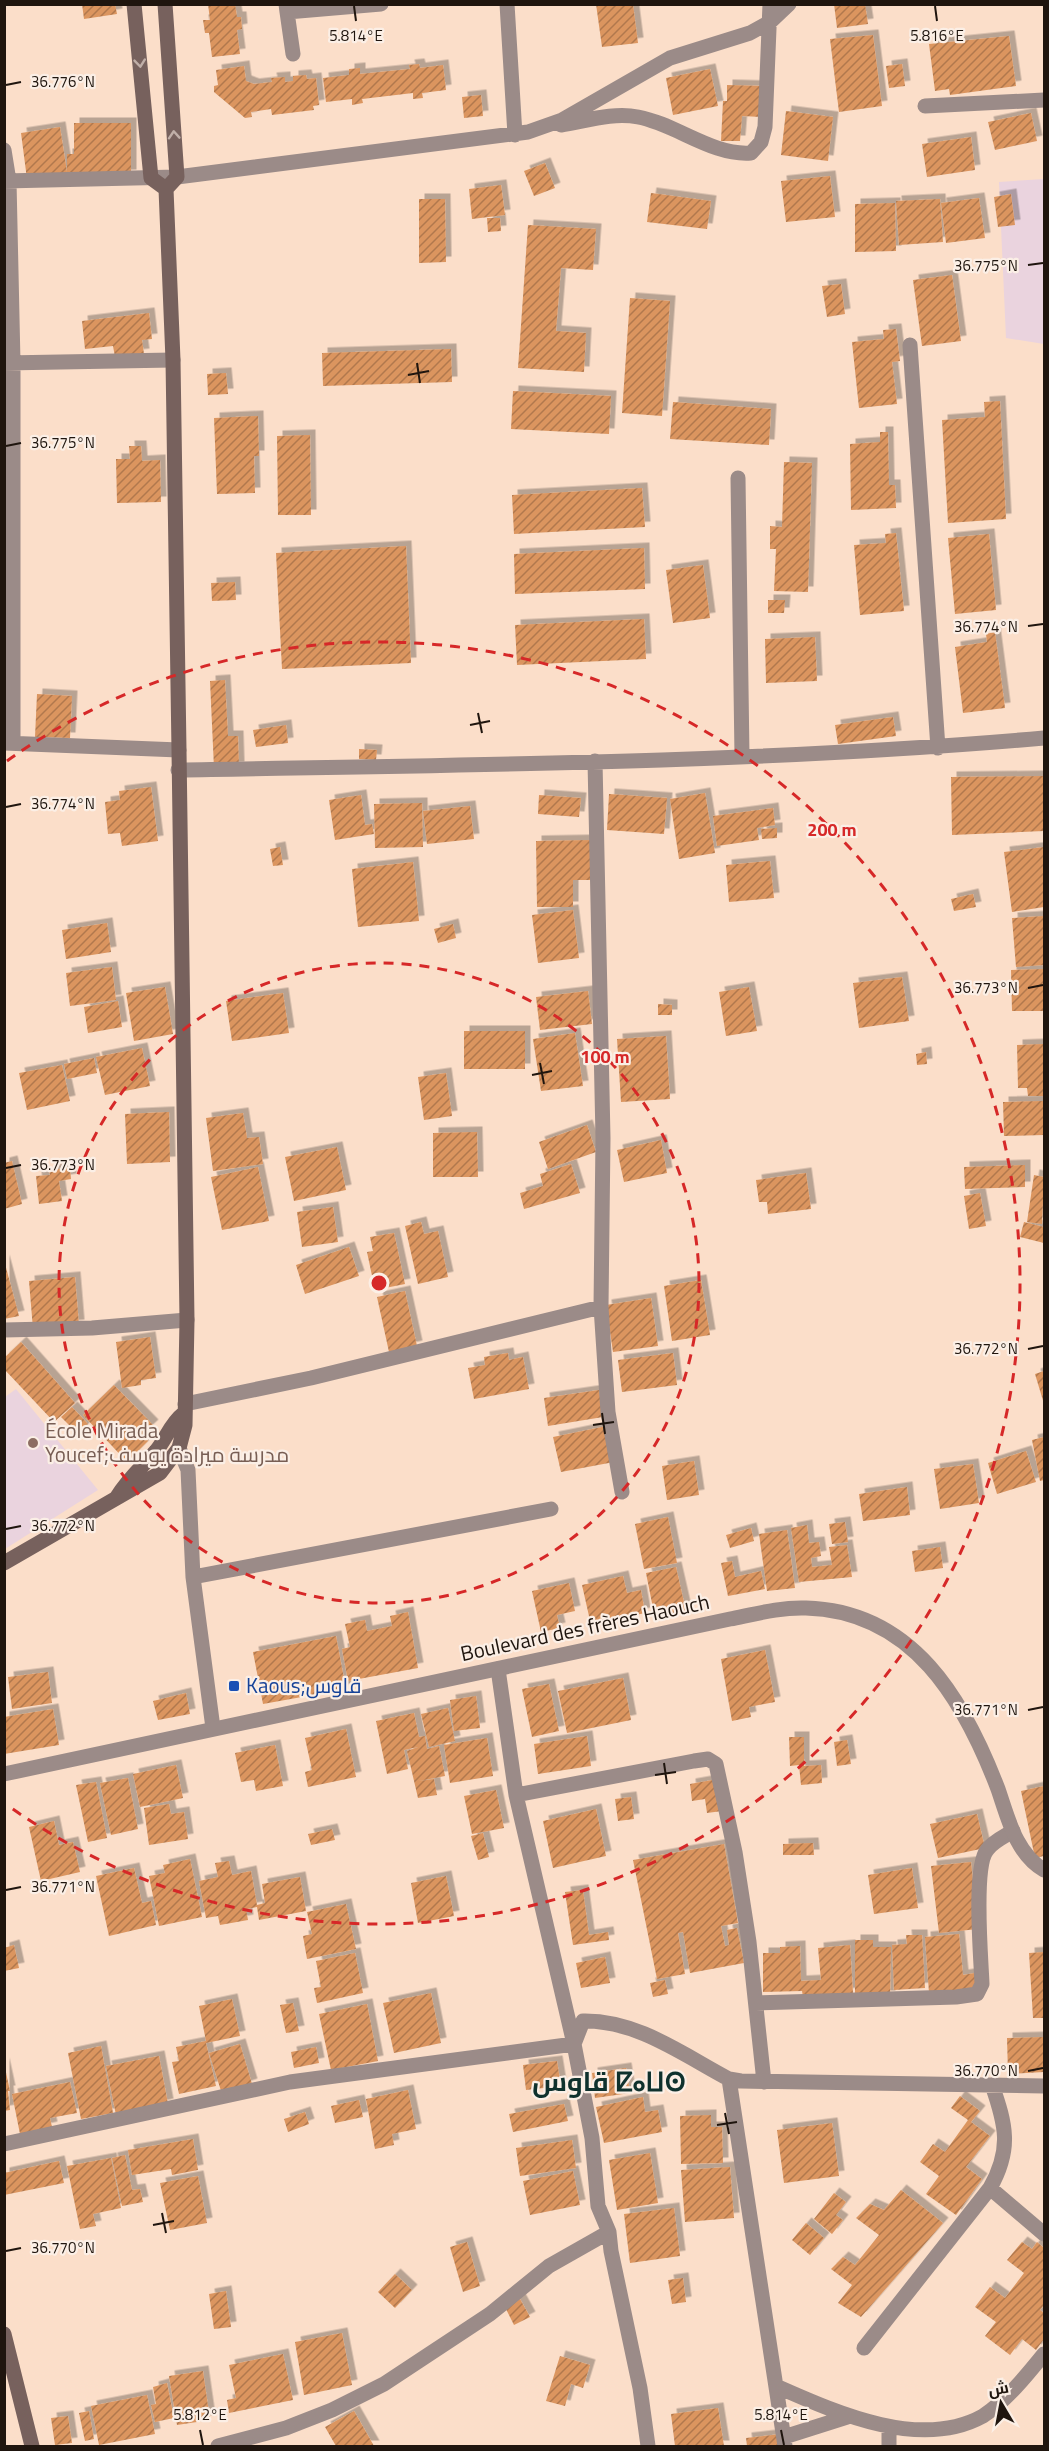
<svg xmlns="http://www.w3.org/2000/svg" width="1049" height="2451" font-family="'Titillium Web',Cairo,'Noto Sans Tifinagh',sans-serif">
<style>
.education{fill:#ead3de}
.building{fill:url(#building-hatch);filter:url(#shadow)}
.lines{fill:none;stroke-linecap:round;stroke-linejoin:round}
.minor{stroke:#9b8b88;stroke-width:15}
.tertiary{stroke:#9b8b88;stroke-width:15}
.secondary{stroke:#77615d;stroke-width:15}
.oneway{stroke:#c0afa8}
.ticks{fill:none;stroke:#1f150e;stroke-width:2}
.ring{fill:none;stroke:#d62828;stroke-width:3;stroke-dasharray:10 8}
.education-dot{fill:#8d6e63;stroke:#fbefe6;stroke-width:2}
.transit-dot{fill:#1a4fb4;stroke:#fbefe6;stroke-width:2}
.labels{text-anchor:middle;stroke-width:4.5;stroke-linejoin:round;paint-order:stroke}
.education-label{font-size:21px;fill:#785e54;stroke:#fbefe6;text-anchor:start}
.street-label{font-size:21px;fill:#1f150e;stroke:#fbefe6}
.transit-label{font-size:21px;fill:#164399;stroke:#fbefe6;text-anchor:start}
.district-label{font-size:27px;font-weight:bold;fill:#0f312d;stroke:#fbefe6}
.ticks-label{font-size:15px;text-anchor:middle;fill:#1f150e;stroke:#fbefe6;stroke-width:4.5;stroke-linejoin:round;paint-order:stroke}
.centre{fill:#d62828;stroke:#fbefe6;stroke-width:3}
.ring-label{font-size:18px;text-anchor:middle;font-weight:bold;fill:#d62828;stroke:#fbefe6;stroke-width:4.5;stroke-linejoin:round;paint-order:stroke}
</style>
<defs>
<pattern id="building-hatch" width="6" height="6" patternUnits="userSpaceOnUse" patternTransform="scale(1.5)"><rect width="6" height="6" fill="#db955f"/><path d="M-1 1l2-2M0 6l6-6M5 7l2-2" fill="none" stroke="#b1784d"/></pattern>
<filter id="shadow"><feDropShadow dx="5.5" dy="-5.5" stdDeviation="0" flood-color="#0004"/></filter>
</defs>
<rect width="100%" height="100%" fill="#fbdec9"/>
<path class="education" d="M1044,179V344L1006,338L999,182Z
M16,1389L98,1490L5,1549V1397Z"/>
<path class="building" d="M82,4H115L117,14L84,19Z
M208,4H235L237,17H241L242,29L237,30L240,54L212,57L209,33H205L203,20H210Z
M596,4H633L638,43L602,47Z
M834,4H865L868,24L837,28Z
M873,35L882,106L839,112L830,39Z
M1009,36L1016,86L950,95L949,89L935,91L929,44Z
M419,64L420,68L443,65L446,90L422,93L423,98L413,99V93L362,99L363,103L352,105V99L326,102L323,78L349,75V69L360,68V74L410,69L409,65Z
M902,64L905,86L889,88L886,66Z
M244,66L246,81L254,84L272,82L271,78L285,77V82L293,81V76L306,75L307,79L316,78L319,105L313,106L314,110L272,115L271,109L251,112L252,117L245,118L214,92V86L218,85L216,70Z
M710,69L718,106L673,115L666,78Z
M727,85L763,86L761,117L742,116L740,141H721L723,101H727Z
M481,95L483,116L464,118L462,97Z
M786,111L833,117L828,161L781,155Z
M1031,113L1037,141L995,150L988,122Z
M74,123H131V175L27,179L21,133L60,127L67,172V154H74Z
M971,137L975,170L927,177L922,144Z
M545,163L555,188L534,196L524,171Z
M830,176L835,217L786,222L781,181Z
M501,185L505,215L472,219L469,189Z
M651,193L711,201L707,229L647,222Z
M1011,194L1015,225L998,227L994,197Z
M979,198L985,238L946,243L941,203Z
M419,199H445L446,262L419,263Z
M940,199L943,242L899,245L896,201Z
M895,203L896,251L855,252V204Z
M487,218H500L501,231L488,232Z
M528,225L596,229L593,270L561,268L556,331L586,333L584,372L518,368Z
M952,275L961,341L922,346L913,280Z
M841,284L845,314L827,317L822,286Z
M630,298L670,301L662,416L622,413Z
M149,313L152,339L142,340L144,354L115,357L113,346L85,349L82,321Z
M896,329L900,361L892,362L897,404L859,408L852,342L884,339L883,330Z
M451,349L452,382L323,386L322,353Z
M226,373L228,394L208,395L207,374Z
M513,391L611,396L609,434L511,429Z
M1000,401L1006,519L948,523L942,420L985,417L984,402Z
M673,402L771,409L769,445L670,439Z
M258,416L259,456H254L255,493L217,494L214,418Z
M880,432H888L889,485H895L896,508L851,510L850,444L880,442Z
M310,435L311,515H278L277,436Z
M129,446H141L142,461L160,460L161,502L117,503L116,459H130Z
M784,462L812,463L808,592L774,591L776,549H770V526L782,527Z
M642,488L645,527L514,534L512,495Z
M896,533L904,611L860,615L854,545L886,543L885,534Z
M989,534L996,610L955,614L948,538Z
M406,546L411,663L282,669L276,553Z
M644,548L645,589L515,594L514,554Z
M703,565L710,618L673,623L666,570Z
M235,582L236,600L212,601L211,583Z
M768,600H785L784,613H768Z
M644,619L646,659L517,665L515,625Z
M995,632L1005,708L963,713L955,647L987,642L986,634Z
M815,637L817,681L766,683L765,639Z
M225,680L228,736H238L239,767L214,768L210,681Z
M37,694L72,696L70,738L35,737Z
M893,717L896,736L838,744L835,725Z
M286,725L288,743L256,747L253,730Z
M359,749L377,750L376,760L359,759Z
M1044,776V831L952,835L951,777Z
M151,787L158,841L122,846L120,833L108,834L105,802L120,800L119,791Z
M705,793L715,853L679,859L670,799Z
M609,794L667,798L664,834L607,830Z
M361,795L365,825L372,824L374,834L335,840L329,800Z
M539,795L581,798L579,817L538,814Z
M422,803L423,847L375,848L374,804Z
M470,806L474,839L427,844L423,811Z
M773,808L775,825L757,828L759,840L717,846L713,816Z
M777,828V838L762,839L761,829Z
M592,840V880H573V907H537L536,841Z
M280,847L283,865L273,866L270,849Z
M1044,847V907L1012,912L1004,852Z
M770,861L774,898L729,902L726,865Z
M413,862L419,921L358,927L352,869Z
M973,894L976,907L954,911L951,899Z
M573,910L579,958L538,963L532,915Z
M1044,916V965L1016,967L1012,918Z
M107,923L111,952L66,959L62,930Z
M453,924L456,938L438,943L434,929Z
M112,967L116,1000L70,1006L66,973Z
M1044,969V1011H1012L1011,970Z
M902,977L909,1021L859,1028L853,983Z
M165,987L173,1034L134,1041L126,993Z
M749,987L757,1031L726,1036L719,992Z
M588,991L592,1024L540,1030L536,997Z
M283,993L289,1033L232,1041L226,1001Z
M118,1001L122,1027L88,1033L84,1007Z
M658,1004L672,1005V1015H658Z
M464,1031H525V1069H464Z
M575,1033L583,1086L541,1091L533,1039Z
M666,1036L670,1099L621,1102L617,1039Z
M1044,1044V1096H1028L1027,1088H1018L1017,1045Z
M142,1048L150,1086L105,1095L96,1057Z
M926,1052L927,1064L917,1065L916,1054Z
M94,1058L97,1073L67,1079L64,1064Z
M62,1065L70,1101L27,1110L19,1073Z
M446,1073L452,1116L424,1120L418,1077Z
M1044,1101V1135L1004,1136L1003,1102Z
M169,1112L170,1162L127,1164L125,1114Z
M243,1113L247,1138L259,1137L263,1164L213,1171L206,1118Z
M587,1125L596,1152L548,1169L539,1142Z
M477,1132L478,1177H433V1133Z
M661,1140L667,1173L624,1182L617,1150Z
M337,1147L346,1190L294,1201L285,1157Z
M12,1161L22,1204L4,1209V1163Z
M571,1164L580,1193L524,1209L520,1193L543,1186L540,1174Z
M1025,1165V1187L965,1189L964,1167Z
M258,1167L269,1221L222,1230L211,1177Z
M70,1168L71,1179L59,1181L62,1201L39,1204L36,1176L50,1175L49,1170Z
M806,1173L811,1209L768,1214L767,1202H759L756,1180Z
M1034,1175L1044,1177L1042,1224L1027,1222Z
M980,1193L986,1226L969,1229L964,1196Z
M333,1207L338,1242L302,1247L297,1212Z
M421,1222L424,1234L438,1231L448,1277L418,1284L405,1226Z
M1024,1222L1044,1227V1243L1020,1237Z
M394,1233L405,1284L375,1290L367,1252L373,1251L370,1237Z
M349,1247L359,1276L305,1294L296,1265Z
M4,1260L19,1316L4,1319Z
M75,1277L79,1325L33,1329L29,1281Z
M701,1280L710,1335L672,1341L664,1286Z
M405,1291L417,1346L389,1352L377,1297Z
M651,1298L658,1346L613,1352L606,1305Z
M150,1337L156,1378L141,1380V1385L122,1388L116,1342Z
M21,1342L75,1403L54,1422L4,1369V1358Z
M508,1353L509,1360L523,1357L529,1389L474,1399L468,1368L485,1365L484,1357Z
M673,1353L677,1385L622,1392L618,1360Z
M1044,1371V1404L1035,1374Z
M114,1385L153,1425L142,1435L148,1441L127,1462L83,1415Z
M599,1390L603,1417L548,1426L544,1398Z
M72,1407L88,1424L78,1434L61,1417Z
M607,1426L614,1462L561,1472L553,1437Z
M1044,1437V1480L1040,1481L1032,1440Z
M1026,1451L1036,1482L997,1494L988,1463Z
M694,1461L699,1495L667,1500L662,1466Z
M973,1464L979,1503L940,1509L934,1469Z
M907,1487L910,1515L863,1521L859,1494Z
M668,1517L677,1563L644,1569L635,1524Z
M845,1522L848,1542L832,1544L829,1524Z
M807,1525L809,1543L819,1542L821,1556L811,1558L812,1567L832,1565L829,1547L847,1545L852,1577L799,1582L791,1528Z
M751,1528L754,1541L730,1548L726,1535Z
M787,1530L795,1588L767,1591L759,1534Z
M940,1547L943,1568L915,1572L912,1551Z
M732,1561L735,1577L761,1571L765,1589L728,1596L721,1563Z
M676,1567L686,1611L655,1618L646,1573Z
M623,1576L627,1593L641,1590L645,1613L591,1625L582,1585Z
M569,1583L575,1611L557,1615L560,1628L541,1632L532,1591Z
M408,1612L418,1668L348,1681L342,1649L350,1647L345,1624L365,1620L367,1631L392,1626L390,1616Z
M336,1636L346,1689L263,1704L253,1652Z
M765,1650L775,1702L749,1707L751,1717L732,1721L721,1659Z
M48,1672L52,1703L12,1709L8,1677Z
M623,1678L631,1720L567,1733L558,1691Z
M549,1684L559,1731L532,1737L522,1689Z
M186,1693L190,1714L158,1720L153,1701Z
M476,1696L480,1728L454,1731L450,1700Z
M448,1708L455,1741L429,1747L421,1714Z
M53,1709L59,1745L4,1754V1717Z
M414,1713L419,1737L425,1736L427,1749L439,1746L445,1776L419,1781L434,1779L437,1795L418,1798L407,1751L418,1747L404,1750L408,1769L387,1774L376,1721Z
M346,1729L356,1777L308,1787L305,1772L312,1770L305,1738Z
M587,1736L591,1766L538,1774L534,1744Z
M789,1737H804V1766L821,1765L822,1783L801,1785L799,1765L790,1766Z
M487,1738L493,1776L450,1783L444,1745Z
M847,1740L851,1764L837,1766L834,1742Z
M275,1745L283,1786L256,1791L254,1780L241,1782L235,1753Z
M176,1765L183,1798L140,1807L133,1774Z
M128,1778L138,1829L111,1835L100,1783Z
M718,1779L722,1811L707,1813L705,1799L692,1801L690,1784Z
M96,1782L107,1838L88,1842L76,1785Z
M1044,1786V1856L1035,1858L1021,1791Z
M496,1790L504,1828L472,1834L464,1796Z
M631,1797L634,1819L618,1821L615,1799Z
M169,1804L171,1814L184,1812L188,1839L149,1845L144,1808Z
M596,1809L606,1856L553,1868L543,1821Z
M977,1814L985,1848L938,1858L930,1824Z
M54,1821L59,1845L73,1842L80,1872L41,1881L29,1827Z
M332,1829L335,1840L311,1845L308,1834Z
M483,1833L489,1857L478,1860L471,1836Z
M813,1843L814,1855H783V1844Z
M724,1844L738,1923L721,1926L725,1946L729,1945L727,1930L737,1928L744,1963L690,1973L683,1932L678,1933L685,1974L657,1979L633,1860Z
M190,1859L202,1917L159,1926L149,1876L165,1873L163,1865Z
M229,1861L232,1875L251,1871L257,1905L265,1903L262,1884L300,1877L306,1911L259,1920L257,1907L246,1909L248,1920L220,1925L218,1916L206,1918L199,1881L218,1877L215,1863Z
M971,1862L978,1929L939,1933L931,1866Z
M134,1868L142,1903L151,1901L156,1925L109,1936L96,1876Z
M912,1868L918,1908L874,1914L868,1875Z
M446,1876L454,1916L418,1923L411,1883Z
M583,1890L589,1935L608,1932L609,1940L573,1945L565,1892Z
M346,1904L356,1949L307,1959L303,1936L312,1934L307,1912Z
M959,1934L963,1975L975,1973L976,1992L929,1993L925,1937Z
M906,1935H922L925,1988L894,1990L892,1945L907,1944Z
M855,1940H873V1947H891L890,1996H855Z
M14,1945L19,1968L4,1971V1948Z
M850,1945L853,1993L803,1997L802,1991L763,1992V1953H780V1947L800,1946L801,1981L821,1980L818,1948Z
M1044,1952V2018H1033L1029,1953Z
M355,1953L363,1993L317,2003L314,1988L321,1987L316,1961Z
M605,1957L610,1983L581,1988L576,1963Z
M665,1980L668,1994L653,1997L650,1983Z
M431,1993L441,2043L394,2053L383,2003Z
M232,1999L240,2036L206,2043L216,2086L179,2094L172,2062L179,2061L176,2047L206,2041L199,2006Z
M293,2003L299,2031L286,2033L280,2005Z
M367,2004L378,2061L331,2070L319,2014Z
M1044,2037V2072L1008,2074L1007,2038Z
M240,2044L252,2084L222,2094L209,2053Z
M101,2046L113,2113L81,2119L68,2053Z
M316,2047L319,2063L294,2068L291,2052Z
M159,2056L168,2104L116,2115L106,2066Z
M557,2061L561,2086L526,2090L523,2065Z
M4,2063L10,2091H8L10,2110L4,2111Z
M626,2068L630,2093L595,2098L592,2073Z
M70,2082L77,2113L50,2118L52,2127L20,2134L12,2094Z
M408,2090L416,2129L392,2134L394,2145L375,2149L366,2099Z
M960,2096L980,2111L971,2122L990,2136L966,2167L982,2179L956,2215L926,2194L939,2176L920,2162L933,2144L945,2152L968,2120L951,2108Z
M643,2097L645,2112L658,2110L662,2132L604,2143L596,2107Z
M359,2100L363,2117L335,2123L331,2106Z
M564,2104L568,2121L513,2132L509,2114Z
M305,2112L309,2124L288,2132L284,2119Z
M711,2115V2127H722L723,2163L681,2164L680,2116Z
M832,2123L839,2176L784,2183L777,2130Z
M193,2139L198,2170L172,2175L171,2169L132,2175L128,2150Z
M572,2140L576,2168L520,2176L516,2148Z
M650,2153L658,2203L617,2210L609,2160Z
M125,2155L132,2190L140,2189L143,2202L122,2206L112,2158Z
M111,2158L121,2208L93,2214L96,2226L80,2229L67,2166Z
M59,2161L64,2183L4,2195V2173Z
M730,2167L734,2218L685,2222L681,2170Z
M573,2171L580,2205L530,2215L523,2181Z
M198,2176L207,2223L170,2230L160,2183Z
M901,2190L943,2223L861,2317L838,2303L852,2285L831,2269L843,2257L855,2265L879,2235L856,2218L870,2204L884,2210Z
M834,2193L846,2202L836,2215L843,2220L832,2234L814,2219Z
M674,2208L680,2256L630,2263L624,2214Z
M806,2223L824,2238L810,2255L792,2240Z
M467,2242L480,2286L463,2292L450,2247Z
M1022,2242L1032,2249L1037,2242L1044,2248V2305L1040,2310L1044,2313V2339L1036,2350L1022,2339L1010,2355L985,2336L996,2322L975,2307L990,2287L1005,2298L1024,2273L1007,2260Z
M395,2274L412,2290L395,2308L378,2292Z
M683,2278L686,2302L672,2304L668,2280Z
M226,2291L231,2327L214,2329L209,2294Z
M520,2299L530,2317L514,2325L505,2307Z
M342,2333L352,2385L304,2395L295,2342Z
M283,2354L293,2400L229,2413L227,2400L236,2398L229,2365Z
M560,2356L590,2365L583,2388L571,2384L565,2406L546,2401Z
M203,2371L210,2420L177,2425L169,2376Z
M167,2383L174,2418L155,2422L151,2405L156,2404L153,2387Z
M147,2395L155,2434L99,2445L91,2406Z
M718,2408L724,2446H675L671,2414Z
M89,2411L94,2439L85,2441L79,2413Z
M354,2411L374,2446H336L325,2427Z
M68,2416L72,2443L55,2445L51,2418Z
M781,2434L783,2446H747L746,2438Z"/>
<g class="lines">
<path class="minor" d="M286,4L287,12L381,4
M507,4L515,135
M287,12L293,54
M925,106L1044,100
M561,125C586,121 613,112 638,117C676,124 712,156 751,153L761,142L765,127L770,4
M4,150L9,181L13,363V743
M4,181L177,177L528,132L562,120L670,58L750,33L770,22L789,4
M910,345L938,748
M4,363L173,360
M738,478L742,756
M4,743L179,750
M595,761L603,1138L601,1307L608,1412L622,1492
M178,770C467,765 757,763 1044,738
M4,1330L92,1328L187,1320
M185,1404L311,1378L601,1307
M179,1448L188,1470L193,1577L213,1728
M193,1577L551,1509
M516,1795L694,1761L708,1759L716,1764L735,1852L749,1942L764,2082
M756,2003L956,1997L977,1994L982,1984C981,1958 973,1867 987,1850C992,1842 1005,1836 1013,1831
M574,2044L583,2021C637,2020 682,2054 729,2079L741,2081L1044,2086
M729,2079L785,2446
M992,2085C1006,2125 1012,2149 990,2188L1044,2234
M4,2144L290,2082L574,2044
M609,2232L611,2251L640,2388L648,2446
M864,2348L990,2188
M776,2386C835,2412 920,2451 983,2416C1006,2401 1027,2375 1044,2354
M889,2428V2446
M784,2437L847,2417
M218,2446L286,2428L332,2410L384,2384L490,2314L549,2266L609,2232L598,2206L592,2138L574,2044L516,1795L498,1669"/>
<path class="tertiary" d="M4,1774L730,1619C755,1614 781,1607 806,1608C913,1611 964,1700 998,1789C1008,1818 1016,1854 1044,1870"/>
<path class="secondary" d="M134,4L151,178L166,189
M117,1497C128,1479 142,1467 156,1451C166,1439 171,1423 183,1414
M4,1563L160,1473L179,1448L185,1425L187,1320L179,750L173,360L166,189L177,177L165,4
M4,2334L32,2446"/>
</g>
<defs><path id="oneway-chevron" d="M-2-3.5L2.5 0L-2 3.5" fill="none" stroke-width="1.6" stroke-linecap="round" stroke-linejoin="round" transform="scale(1.5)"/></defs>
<g class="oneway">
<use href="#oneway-chevron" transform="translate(140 63) rotate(84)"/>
<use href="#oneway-chevron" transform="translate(174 135) rotate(-94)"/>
</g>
<path class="ticks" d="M354,6L356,21M935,6L937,21M6,85L21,82M1028,265L1043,263M417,363L420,383M408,375L429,371M6,446L21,443M1028,626L1043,624M478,713L482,733M470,725L490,721M6,807L21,804M1028,988L1043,985M540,1063L544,1084M532,1075L552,1071M6,1168L21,1165M1028,1349L1043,1346M602,1413L605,1434M593,1425L614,1422M6,1529L21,1526M1028,1710L1043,1707M664,1763L667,1784M655,1775L676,1772M6,1890L21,1887M1028,2071L1043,2068M725,2113L729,2134M717,2125L737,2122M162,2213L166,2233M153,2225L174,2221M6,2251L21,2248M200,2430L203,2445M781,2430L784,2445"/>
<g class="ring">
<circle cx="379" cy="1283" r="320"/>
<path d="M7 761A641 641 0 1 1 7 1805"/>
</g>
<circle class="education-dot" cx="33" cy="1443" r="6"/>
<rect class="transit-dot" x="228" y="1680" width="12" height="12" rx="3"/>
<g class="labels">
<g class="education-label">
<text x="45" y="1438">École Mirada<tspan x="45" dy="24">Youcef;مدرسة ميرادة يوسف</tspan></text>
</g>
<g class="street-label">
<text transform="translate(585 1628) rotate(-12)" y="7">Boulevard des frères Haouch</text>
</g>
<g class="transit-label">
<text x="246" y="1693">Kaous;قاوس</text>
</g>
<g class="district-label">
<text x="609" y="2091">قاوس ⵇⴰⵡⵙ</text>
</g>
</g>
<g class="ticks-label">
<text x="356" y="41">5.814°E</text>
<text x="937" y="41">5.816°E</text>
<text x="63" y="87">36.776°N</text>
<text x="986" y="271">36.775°N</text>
<text x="63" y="448">36.775°N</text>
<text x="986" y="632">36.774°N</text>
<text x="63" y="809">36.774°N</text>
<text x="986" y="993">36.773°N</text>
<text x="63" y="1170">36.773°N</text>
<text x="986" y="1354">36.772°N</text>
<text x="63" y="1531">36.772°N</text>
<text x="986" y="1715">36.771°N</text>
<text x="63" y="1892">36.771°N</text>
<text x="986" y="2076">36.770°N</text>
<text x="63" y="2253">36.770°N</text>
<text x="200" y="2420">5.812°E</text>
<text x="781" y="2420">5.814°E</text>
</g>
<circle cx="379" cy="1283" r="9" class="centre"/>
<g class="ring-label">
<text x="832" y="836">200 m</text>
<text x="605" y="1063">100 m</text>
</g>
<rect width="1049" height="2451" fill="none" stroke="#1f150e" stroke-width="12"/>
<g transform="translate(1001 2403) rotate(350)" stroke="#fbefe6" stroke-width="4.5" paint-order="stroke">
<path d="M0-4.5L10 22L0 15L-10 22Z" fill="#1f150e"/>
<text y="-9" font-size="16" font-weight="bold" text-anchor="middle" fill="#1f150e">ش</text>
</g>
</svg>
